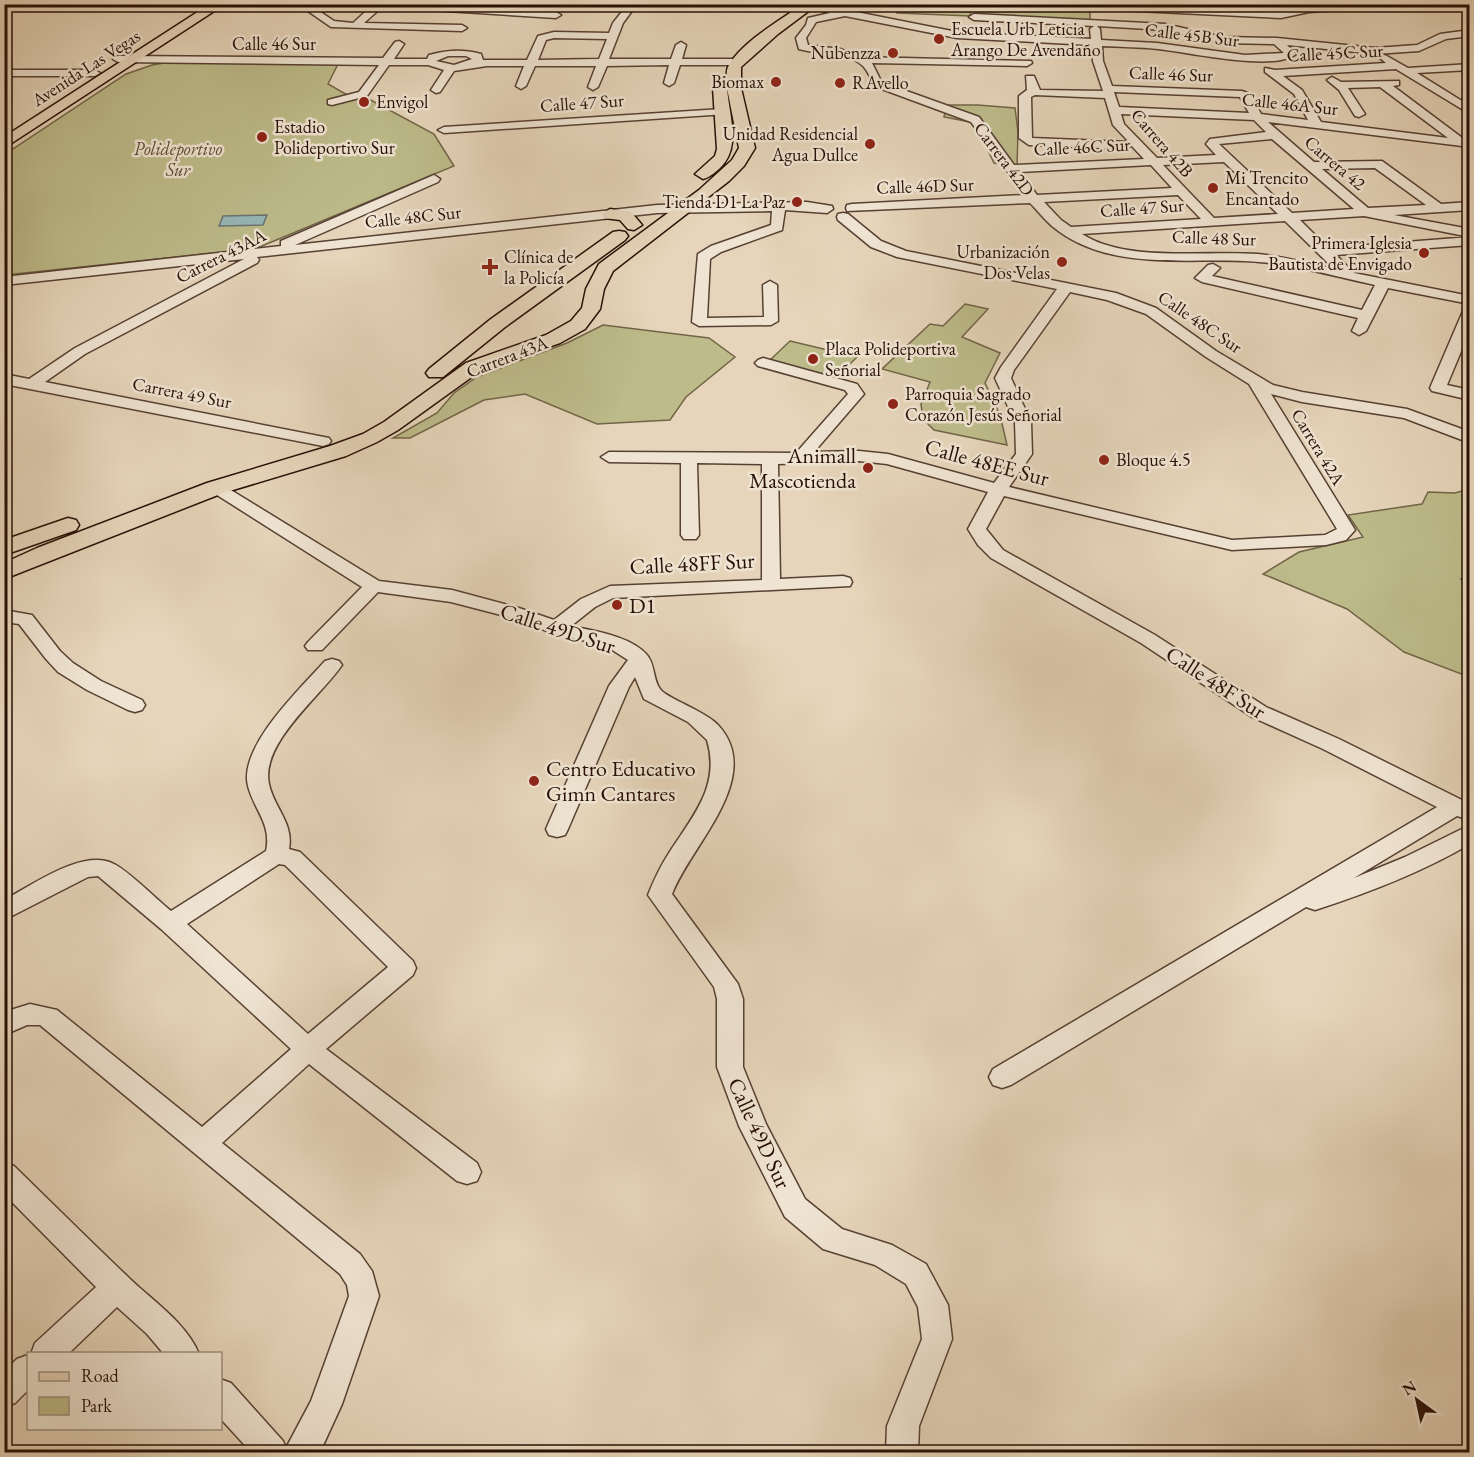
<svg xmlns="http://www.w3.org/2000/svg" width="1474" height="1457" font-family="'EB Garamond',serif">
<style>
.green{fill:#bdbb8a;stroke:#726548;stroke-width:1.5}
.water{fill:#97b7b6;stroke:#6a7470;stroke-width:1.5}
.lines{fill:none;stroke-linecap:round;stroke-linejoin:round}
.minor-casing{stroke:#574033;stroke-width:3}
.major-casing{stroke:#270f06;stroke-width:3}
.minor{fill:#efe4d2;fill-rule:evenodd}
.major{fill:#e6d5ba;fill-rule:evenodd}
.poi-dot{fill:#8f2418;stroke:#efe4d2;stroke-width:2}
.labels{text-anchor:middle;stroke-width:5;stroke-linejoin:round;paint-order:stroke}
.far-poi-label{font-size:18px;fill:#270f06;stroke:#efe4d2;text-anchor:start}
.far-street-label{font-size:18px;fill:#270f06;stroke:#efe4d2}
.far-park-label{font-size:18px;font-style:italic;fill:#5c4b34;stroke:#efe4d2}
.poi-label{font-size:22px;fill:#270f06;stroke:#efe4d2;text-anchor:start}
.street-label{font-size:22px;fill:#270f06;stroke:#efe4d2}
</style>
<rect width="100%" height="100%" fill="#e6d5ba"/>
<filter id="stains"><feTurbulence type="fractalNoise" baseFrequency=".00333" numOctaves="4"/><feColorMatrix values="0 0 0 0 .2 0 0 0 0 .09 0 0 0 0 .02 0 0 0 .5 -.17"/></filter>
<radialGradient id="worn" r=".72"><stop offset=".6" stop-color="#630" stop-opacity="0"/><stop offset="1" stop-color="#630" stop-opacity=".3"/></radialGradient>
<path class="green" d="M897,5V4L972,5L970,16L897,13Z
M980,5L1090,7V21L979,16Z
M176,61L339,62L328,84L349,96L367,98L434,134L454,166L262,246L243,250L5,275L4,155L126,74L152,65Z
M947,105H978L1015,108L1018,132L1017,167L994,163L975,123L944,117Z
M965,304L988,309L962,337L1000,353L985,383L1000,415L1007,445L934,430L923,419L921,404L930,382L882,369L930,324L943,326Z
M603,325L709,338L735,357L686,397L670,420L597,424L525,394L484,400L410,438H393L437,413L454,393L477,377L567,343Z
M790,341L857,357L837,377L769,361Z
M1469,489V574L1461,579L1469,582V677L1404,652L1347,609L1263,574L1299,552L1363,537L1348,515L1422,504L1428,492L1455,493Z"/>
<path class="water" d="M267,215L263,225L219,226L223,216Z"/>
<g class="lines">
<g class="minor-casing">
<path id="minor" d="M374,4H434L556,12L561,15L556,18L382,7L364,23L462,25L467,28L462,31L331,27L305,9L313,7L334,21L353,23Z
M628,4H637L623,23L609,59H671L676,45L681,42L686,45L682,59H736L741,62L736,65H680L674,83L669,86L664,83L669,65L607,66L598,87L593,90L588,87L596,66H535L526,86L521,89L516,86L524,66H487L454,71L440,92L436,93L431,90L444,70L428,65H389L367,96L332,105L328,104V100L359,92L379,65L118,62L113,59L118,56L383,58L395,42L399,41L404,44L394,59H427L429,55C448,50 462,49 481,54L483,60H527L538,36L554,32L609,33L613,23ZM554,38L607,39L599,59L538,60L546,40ZM448,56H466L472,59L454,65L436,61Z
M795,4H816L957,32L1091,39L1090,29L1094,26L974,20L969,17L974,14L1165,24L1223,37L1277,38L1375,48L1417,45L1440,34L1470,30V36L1446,39L1419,51L1375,54L1287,45L1296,54C1275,72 1187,52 1158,49C1139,47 1120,47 1102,46L1103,61L1112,86L1242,91L1250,94L1261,114L1308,120L1294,94L1265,72V68L1275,70L1386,63L1380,58L1385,55L1408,68L1470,64V70L1417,73L1470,106V114L1396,69L1283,76L1302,90L1321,122L1448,138L1380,87L1348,88L1365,114L1359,117L1355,116L1339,90L1327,80L1332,77L1341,82L1399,81V85L1393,86L1465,140H1470V147L1268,122L1314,162L1382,161L1441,204L1470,202V210L1394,215L1470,229V237L1364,216L1300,220L1328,248L1470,237V245L1336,255L1354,273L1470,296V304L1388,288L1366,331L1359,335L1352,331L1358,318L1202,282L1195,278L1208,265L1213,264L1220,268L1212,276L1362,310L1375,285C1337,277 1297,265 1259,262C1190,256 1110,274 1052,226C1044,219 1037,210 1030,203L847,211L846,208L847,205L852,204L1025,195L971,122L879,88C870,82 870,73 863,66C847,51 818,55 799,49L796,38L806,25L808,18L830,13ZM845,16L957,38L1091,45L1093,61L1103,91L1040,90L1034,76H1026L1027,90L1019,96V138L1029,145L1125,149L1129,148V143L1144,159L1014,165L979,117L887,84L880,79L872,63L1027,66L1032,63L1031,61L861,57L840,49L808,45L806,38L816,22ZM1097,26L1165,30L1223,43L1274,44L1284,53L1245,55L1157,43L1101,40L1100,29ZM1114,92L1240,97L1249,113L1119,107ZM1035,95L1105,98L1113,125L1129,142L1032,138L1031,97ZM1121,114L1254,120L1266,132L1210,139L1206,144L1216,155L1157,158L1124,124ZM1272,139L1354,209L1292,213L1219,144ZM1224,162L1278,214L1214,218L1163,165ZM1151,165L1172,188L1037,195L1020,172ZM1375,168L1426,205L1368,208L1322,169ZM1178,195L1201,219L1071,227L1061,220L1044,202ZM1285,221L1334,269C1309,264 1283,256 1258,254C1206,250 1127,263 1082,234Z
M1050,4H1124L1281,12L1309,6L1387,4L1383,7L1309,12L1281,18L1054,7Z
M4,70H95L100,73L95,76H4Z
M722,109L726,110V114L444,133L438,130L444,127Z
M434,175L440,179L438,182L295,245L657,205L807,202L832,206L833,209L827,213L785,210L782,230L721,252L710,259L707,318L764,317L763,285L770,281L777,285L778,321L771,325L699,326L692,322L698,254L711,246L771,225L772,211L657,213L257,257L259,260L257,263L85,354L45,382L329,438L331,441L329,444L323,446L4,384V374L29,379L75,348L244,259L4,285V277L281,246V241Z
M843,213L848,214L881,241L906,251L1116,293L1156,308L1216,351L1273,385L1302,392L1407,409L1470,432V443L1404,418L1302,402L1271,394L1355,530L1346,540L1326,545L1232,550L1004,496L986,529L1003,550L1155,635L1266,707L1339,739L1470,804V820L1457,816L1354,878L1405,857L1470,825V844C1422,872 1368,893 1315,910L1306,907L1011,1085L1002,1088L993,1085L989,1077L993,1069L1437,807L1323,749L1252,717L1141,643L991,558L978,545L968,529L988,492L887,464L859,461L778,464L780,579L843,576L850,578L852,582L850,586L613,598L595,607L571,626C594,631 631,636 647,655C655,664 653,680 660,689C666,698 705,711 718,725C766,777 690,846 672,894L738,984L743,999V1067L766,1124L805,1199L842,1229L892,1245L926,1264L948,1305L952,1339L919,1426L918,1452H886L887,1426L922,1339L918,1307L906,1284L875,1265L823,1249L785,1217L739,1126L717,1067V999L714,987L648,895C654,880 660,867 669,853C692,817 721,786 707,740L688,722L644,699L635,677L629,687L568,829L565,835L557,837L549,835L546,829L609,686L628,660L606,646L550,632L505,616L451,602L378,592L322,650H308L305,646L308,642L362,587L206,488L209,484H221L379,581L452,590L519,608L554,620L581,599L610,586L762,580V464L697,463L699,535L696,539H684L681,535V463L609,462L601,457L609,452L796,453L848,394L845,390L758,366L755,363L758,360L763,358L857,384L864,394L814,452L859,451L888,454L994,483L1016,454L1015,422L995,378L1001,367L1057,289L897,257L871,247L838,220L837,217L838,214ZM1070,292L1107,300L1146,314L1206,357L1249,384L1337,529L1325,535L1232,540L1009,487L1032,454L1031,422L1011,378L1014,370Z
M1470,307V330L1447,385L1470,390V400L1432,391L1430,388L1463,311Z
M4,610L32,615L60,651L73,663L101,681L142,700L145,705L142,710L135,712L128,710L87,690L58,672L46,659L19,624L4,622Z
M332,659L339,661L342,665C321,696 260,743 269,784C274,808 294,823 289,849L300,852L413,961L416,968L413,975L326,1049L477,1163L481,1172L477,1181L467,1184L457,1181L309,1064L222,1143L360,1254L372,1271L379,1296L342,1404L320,1452H251L220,1418V1379L231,1383L283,1441L286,1448L311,1401L349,1296L347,1285L340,1274L40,1025H27L4,1035V1012L30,1004L57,1010L202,1127L291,1049L161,929L98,876L88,877L4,920V900C33,885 83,848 114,864C131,873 155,898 171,911L266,851C272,824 254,810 248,786C238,747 301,688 325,661ZM279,864L285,865L388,967L308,1034L187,924Z
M4,1163L14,1166C52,1203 89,1240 127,1276C151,1300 186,1322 199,1354H164L147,1334L117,1307L68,1354H31L35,1343L96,1287L4,1194Z
M28,1355V1390L15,1403L4,1407V1371L17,1359Z"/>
</g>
<g class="major-casing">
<path id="major" d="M210,4H225L4,148V137Z
M803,4H818L778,34L741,67V88L755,148L744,166L729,181L613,271L604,289L600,309L585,329L560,343L480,371L398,430L377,442L346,456L223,493L4,579V563L37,548L207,483L330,446L363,434L384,422L466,363L546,335L571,321L582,308L586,289L599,264L699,190L732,160L739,148L727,88C729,116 742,148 719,169C714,173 710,177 703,179L695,174L715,156L717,149L713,88L720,84L727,88C727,81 725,71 729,65C743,41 781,20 803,4Z
M610,209L631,212L642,225L634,230L628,229L620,220L604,218L602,214Z
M619,231L625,232L628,236L625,240L505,327L443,377H429L426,373L429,369L491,319L613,232Z
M68,518L76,520L79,525L76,530L4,555V540Z"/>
</g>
<use href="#minor" class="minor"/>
<use href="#major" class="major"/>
</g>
<g class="poi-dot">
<circle cx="939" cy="39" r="6"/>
<circle cx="893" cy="53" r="6"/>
<circle cx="776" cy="82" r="6"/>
<circle cx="840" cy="83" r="6"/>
<circle cx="364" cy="102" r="6"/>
<circle cx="262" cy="137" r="6"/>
<circle cx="870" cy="144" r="6"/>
<circle cx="1213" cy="188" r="6"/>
<circle cx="797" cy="202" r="6"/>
<circle cx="1424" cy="253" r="6"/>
<circle cx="1062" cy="262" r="6"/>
<path d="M487 258h6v6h6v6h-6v6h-6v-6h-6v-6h6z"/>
<circle cx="813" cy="359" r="6"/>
<circle cx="893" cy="404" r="6"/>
<circle cx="1104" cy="460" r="6"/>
<circle cx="868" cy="468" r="6"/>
<circle cx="617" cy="605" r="6"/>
<circle cx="534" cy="781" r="6"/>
</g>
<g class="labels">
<g class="far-poi-label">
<text x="951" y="35">Escuela Urb Leticia<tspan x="951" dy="21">Arango De Avendaño</tspan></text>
<text x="881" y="59" text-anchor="end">Nubenzza</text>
<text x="764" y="88" text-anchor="end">Biomax</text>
<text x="852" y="89">RAvello</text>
<text x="376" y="108">Envigol</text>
<text x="274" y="133">Estadio<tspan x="274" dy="21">Polideportivo Sur</tspan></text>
<text x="858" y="140" text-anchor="end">Unidad Residencial<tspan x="858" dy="21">Agua Dullce</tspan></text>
<text x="1225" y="184">Mi Trencito<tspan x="1225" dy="21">Encantado</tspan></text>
<text x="785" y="208" text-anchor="end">Tienda D1 La Paz</text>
<text x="1412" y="249" text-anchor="end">Primera Iglesia<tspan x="1412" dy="21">Bautista de Envigado</tspan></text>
<text x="1050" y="258" text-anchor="end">Urbanización<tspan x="1050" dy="21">Dos Velas</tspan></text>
<text x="504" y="263">Clínica de<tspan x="504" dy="21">la Policía</tspan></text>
<text x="825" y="355">Placa Polideportiva<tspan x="825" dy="21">Señorial</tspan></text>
<text x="905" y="400">Parroquia Sagrado<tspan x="905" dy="21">Corazón Jesús Señorial</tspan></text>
<text x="1116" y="466">Bloque 4.5</text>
</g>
<g class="far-street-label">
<text transform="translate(1192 35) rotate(7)" y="6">Calle 45B Sur</text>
<text x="274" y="50">Calle 46 Sur</text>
<text transform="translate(1335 53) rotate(-3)" y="6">Calle 45C Sur</text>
<text transform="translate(86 68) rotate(-33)" y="6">Avenida Las Vegas</text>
<text transform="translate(1171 74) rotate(2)" y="6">Calle 46 Sur</text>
<text transform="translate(582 103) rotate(-4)" y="6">Calle 47 Sur</text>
<text transform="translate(1290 104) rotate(6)" y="6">Calle 46A Sur</text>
<text transform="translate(1162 143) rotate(49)" y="6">Carrera 42B</text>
<text transform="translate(1082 147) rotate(-3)" y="6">Calle 46C Sur</text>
<text transform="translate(1004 159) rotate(53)" y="6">Carrera 42D</text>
<text transform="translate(1335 163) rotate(40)" y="6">Carrera 42</text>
<text transform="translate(925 186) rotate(-2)" y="6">Calle 46D Sur</text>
<text transform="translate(1142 208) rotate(-4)" y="6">Calle 47 Sur</text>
<text transform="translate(413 217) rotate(-6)" y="6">Calle 48C Sur</text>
<text transform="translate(1214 238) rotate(2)" y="6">Calle 48 Sur</text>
<text transform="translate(221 256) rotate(-27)" y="6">Carrera 43AA</text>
<text transform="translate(1200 322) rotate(34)" y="6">Calle 48C Sur</text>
<text transform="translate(507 357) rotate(-21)" y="6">Carrera 43A</text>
<text transform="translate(182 393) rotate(11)" y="6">Carrera 49 Sur</text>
<text transform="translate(1318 447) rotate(59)" y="6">Carrera 42A</text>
</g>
<g class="far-park-label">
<text x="178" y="155">Polideportivo<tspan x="178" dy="21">Sur</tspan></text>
</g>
<g class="poi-label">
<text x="856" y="463" text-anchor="end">Animall<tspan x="856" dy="25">Mascotienda</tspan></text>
<text x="629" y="613">D1</text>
<text x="546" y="776">Centro Educativo<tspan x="546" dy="25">Gimn Cantares</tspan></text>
</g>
<g class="street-label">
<text transform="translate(987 462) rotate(15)" y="8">Calle 48EE Sur</text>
<text transform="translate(692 563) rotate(-3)" y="8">Calle 48FF Sur</text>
<text transform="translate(558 628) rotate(18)" y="8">Calle 49D Sur</text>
<text transform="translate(1216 682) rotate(33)" y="8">Calle 48F Sur</text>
<text transform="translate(760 1133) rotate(65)" y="8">Calle 49D Sur</text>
</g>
</g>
<rect width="1474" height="1457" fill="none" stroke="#e6d5ba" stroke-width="24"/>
<rect x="6" y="6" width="1462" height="1445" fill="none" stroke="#270f06" stroke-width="3"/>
<rect x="12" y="12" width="1450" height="1433" fill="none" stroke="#270f06" stroke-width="1.5"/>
<rect x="27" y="1352" width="195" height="78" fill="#efe4d2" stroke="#9f8f80" stroke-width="1.5"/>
<rect x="39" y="1372" width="30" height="9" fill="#e6d5ba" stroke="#9f8f80" stroke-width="1.5"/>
<text x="81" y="1382" font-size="18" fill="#270f06">Road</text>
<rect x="39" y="1397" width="30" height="18" fill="#bdbb8a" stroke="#9f8f80" stroke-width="1.5"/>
<text x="81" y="1412" font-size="18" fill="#270f06">Park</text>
<g transform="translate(1417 1400) rotate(327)" stroke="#efe4d2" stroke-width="4.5" paint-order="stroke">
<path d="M0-4.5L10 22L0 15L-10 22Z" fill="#270f06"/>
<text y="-9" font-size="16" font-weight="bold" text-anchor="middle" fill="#270f06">N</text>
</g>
<rect width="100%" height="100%" filter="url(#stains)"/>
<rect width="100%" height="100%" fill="url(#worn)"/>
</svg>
